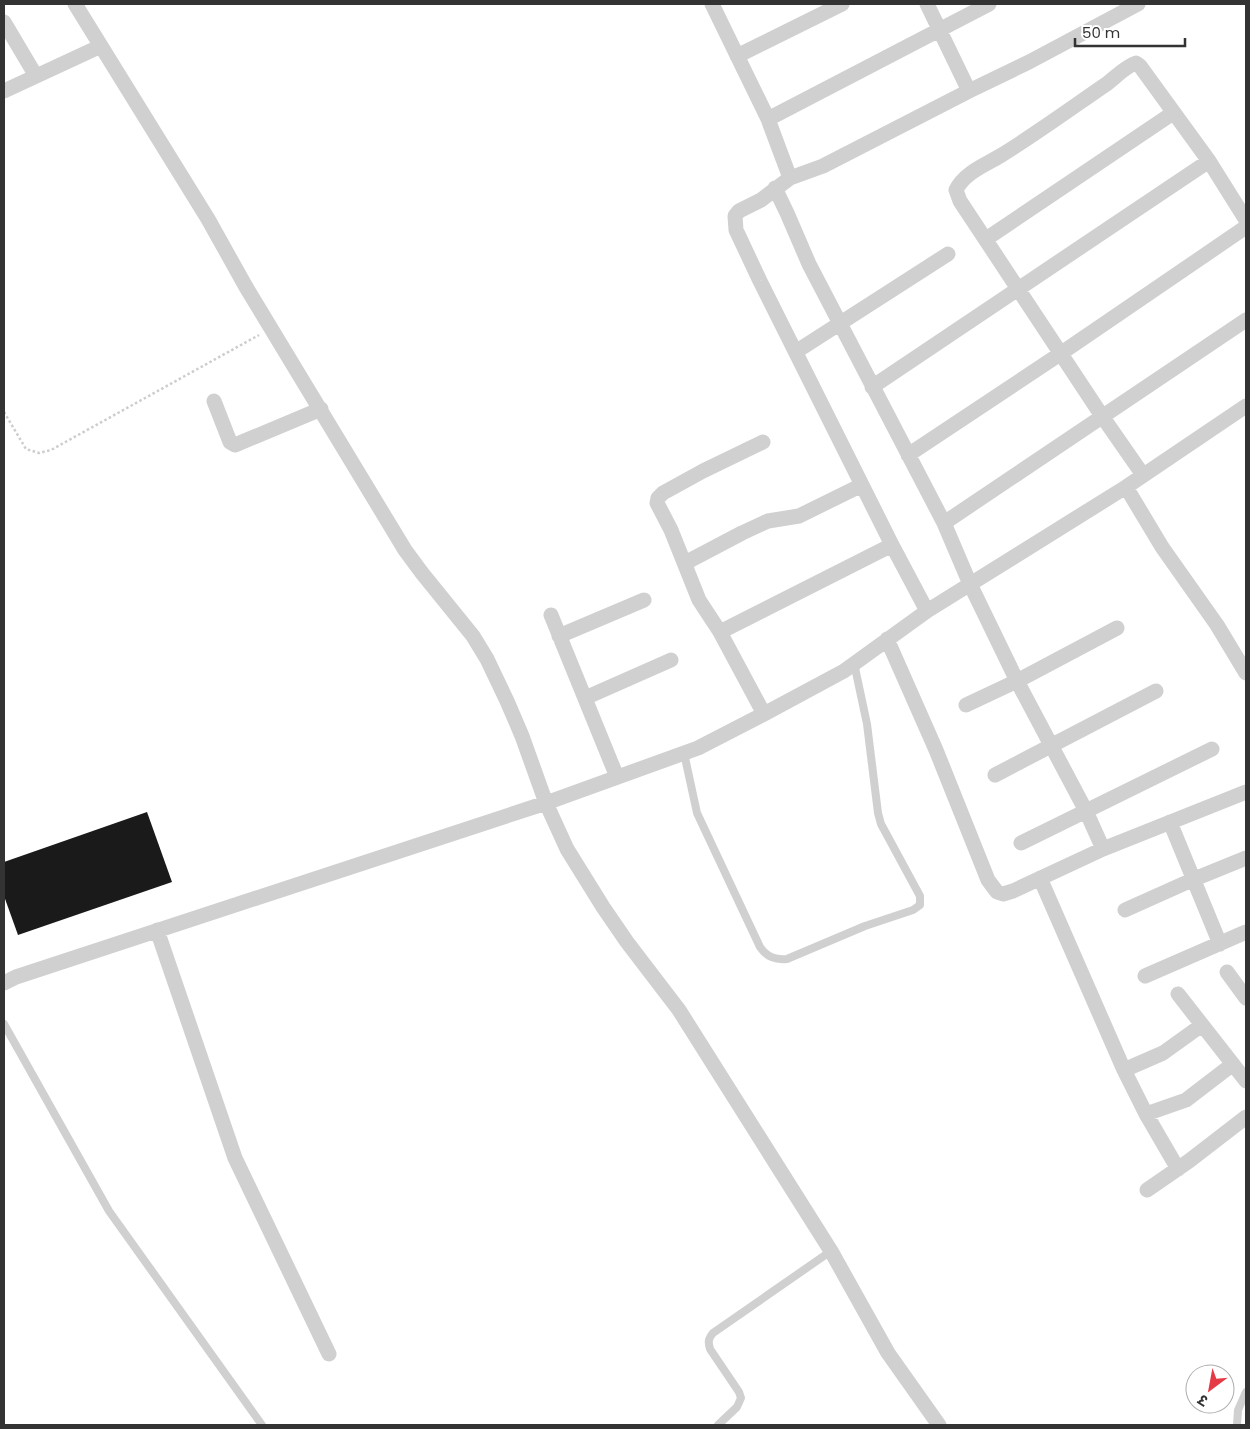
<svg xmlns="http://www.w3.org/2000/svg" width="1250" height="1429" font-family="Poppins,'Noto Sans Devanagari',sans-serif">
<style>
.building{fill:#1a1a1a}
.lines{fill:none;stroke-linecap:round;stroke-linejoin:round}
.path{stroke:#cdcdcd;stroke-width:2.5;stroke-dasharray:2.5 2.5;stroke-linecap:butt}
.service{stroke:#d0d0d0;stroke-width:8}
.minor{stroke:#d0d0d0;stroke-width:15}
</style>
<rect width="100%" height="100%" fill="#fff"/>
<path class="building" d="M147,812L172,882L18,935L4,896V862Z"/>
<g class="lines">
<path class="path" d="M4,412L26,449L39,453L51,450L259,335"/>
<path class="service" d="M684,753L697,813L760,947C767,957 775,960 787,959L865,926L913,910L920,905V896L881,824L878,813L867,724L854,663
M4,1024L109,1211L262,1425
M718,1425L737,1407L741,1398L739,1392L710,1349C708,1342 708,1339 713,1333L831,1251
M1237,1425L1238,1410L1246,1392"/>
<path class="minor" d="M75,4L208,219L246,287L405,550L422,573L473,636L487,659L507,701L522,736L546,803L567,849L603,907L627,942L679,1010L831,1251L888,1353L939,1425
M712,4L768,119L790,178
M927,4L969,91
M4,22L36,76
M737,56L842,4
M4,91L101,46
M768,119L989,4
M775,188L787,213L809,264L944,523L970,584L1017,681L1086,811L1103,849
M986,239L1173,113
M797,351L948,254
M872,387L1209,161
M214,401L230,442L235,445L321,409
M763,442L703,471L663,493L658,498L657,503L671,530L699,600L720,632L764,714
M908,455L1060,354L1246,227
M1143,475L1102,416L960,201L956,190C964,173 985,165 1000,156C1036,134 1070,109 1105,85C1114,79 1124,67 1136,63L1140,66L1209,161L1246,220
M1126,487L1162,547L1217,625L1246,673
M944,523L1246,320
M685,563L742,533L768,521L799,516L862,485
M927,611L892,545L760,281L736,230L735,216L739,211L761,200L790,178L823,166L969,91L1029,62L1138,4
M551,615L617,777
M720,632L892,545
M559,636L644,600
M887,639L936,750L988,880L997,892L1003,894L1013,891L1103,849L1246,792
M585,698L671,660
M966,705L1017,681L1117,628
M995,775L1156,691
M1170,822L1220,944
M1021,843L1212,749
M1040,878L1124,1070L1146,1114L1178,1169
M1125,910L1192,880L1246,858
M157,930L235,1158L329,1354
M1227,972L1246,998
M1145,976L1246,932
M4,983L16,977L546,803L698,748L764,714L844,671L927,611L1126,487L1246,406
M1178,994L1246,1081
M1124,1070L1163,1053L1202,1025
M1146,1114L1186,1100L1233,1064
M1147,1190L1189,1161L1246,1117"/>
</g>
<rect width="1250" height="1429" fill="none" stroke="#333333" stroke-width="10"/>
<g transform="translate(1210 1389) rotate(212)"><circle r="24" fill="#ffffff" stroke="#adadad"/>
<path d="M0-4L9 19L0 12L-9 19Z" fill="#e63946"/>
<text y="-8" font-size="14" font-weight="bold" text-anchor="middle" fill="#333333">उ</text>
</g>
<path d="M1075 38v8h110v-8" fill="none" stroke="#333333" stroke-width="2.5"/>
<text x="1082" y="38" font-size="15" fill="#333333" stroke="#ffffff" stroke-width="4" paint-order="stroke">50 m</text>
</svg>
